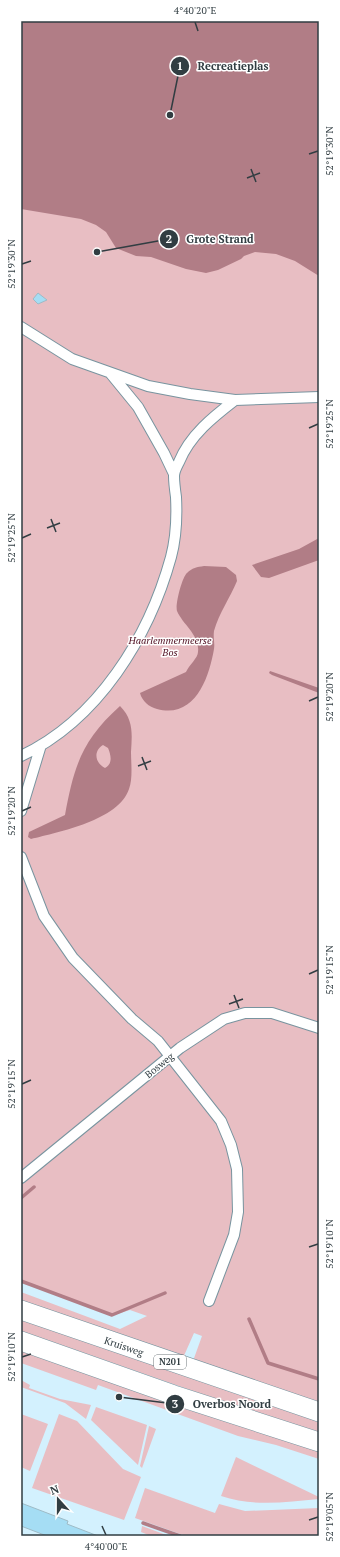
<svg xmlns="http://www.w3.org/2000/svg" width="340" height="1557" font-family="'PT Serif',serif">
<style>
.green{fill:#e8bec3}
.water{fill:#b17d86;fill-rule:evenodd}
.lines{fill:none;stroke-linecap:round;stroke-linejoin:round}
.stream{stroke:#b17d86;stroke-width:3.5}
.building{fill:#a5ddf4;stroke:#9ebbc7}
.street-casing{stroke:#78949f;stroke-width:12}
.highway-casing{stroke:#78949f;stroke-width:20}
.street{stroke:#fff;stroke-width:10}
.highway{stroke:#fff;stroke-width:19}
.ticks{fill:none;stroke:#313d42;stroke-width:1.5}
.labels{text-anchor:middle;stroke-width:3;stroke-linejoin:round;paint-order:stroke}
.shield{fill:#fff;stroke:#6f777b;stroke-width:1}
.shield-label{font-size:9px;font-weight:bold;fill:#313d42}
.park-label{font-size:10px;font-style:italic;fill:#4f0f21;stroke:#fff}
.street-label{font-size:10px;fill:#313d42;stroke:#fff}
.leader{fill:none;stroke:#313d42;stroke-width:1.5}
.callout-dot{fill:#313d42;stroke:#fff;stroke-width:1.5}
.mark-label{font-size:12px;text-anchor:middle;font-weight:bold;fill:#fff}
.callout-label{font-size:11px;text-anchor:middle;font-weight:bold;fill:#313d42;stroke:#fff;stroke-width:3;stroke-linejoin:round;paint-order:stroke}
.neatline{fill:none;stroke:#313d42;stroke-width:1.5}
.ticks-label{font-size:10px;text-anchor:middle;fill:#313d42}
</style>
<rect width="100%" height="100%" fill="#d3f1fe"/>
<path class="green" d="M21,21H319V1403L193,1361L202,1336L194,1333L183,1358L21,1301V1292L120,1329L147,1316L130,1310L114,1315L21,1280Z
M21,1316L234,1393L319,1420V1435L21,1331Z
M21,1349L319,1450V1459L276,1445L238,1436L98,1385L96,1390L21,1363Z
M21,1380L30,1385L29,1388L60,1399L91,1405L86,1419L65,1403L21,1387Z
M96,1407L147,1425L138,1465L91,1420Z
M21,1414L48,1424L30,1471L21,1467Z
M59,1414L77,1421L123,1469L141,1477L124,1520L32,1488Z
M149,1426L156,1429L142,1468L140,1466Z
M236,1457L319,1497V1499C286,1502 253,1507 221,1496Z
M145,1488L215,1513L219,1504L245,1511L319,1508V1536H186L135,1518Z
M142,1526L169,1536H151L141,1532Z"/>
<path class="water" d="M21,21H319V276L295,261L276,254L255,252L244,256L241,259L218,270L206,273L186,269L151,257L136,256L116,248L106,232L96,225L81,219L21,209Z
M319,538V560L269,578L261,577L252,565L299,549Z
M204,566L226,567L236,575L237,581C230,598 219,613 214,631C213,638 215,643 214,649C209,678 195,719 157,709C149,707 142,701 140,693L186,672C189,665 198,658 198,652C200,635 183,625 177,611C175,605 182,577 187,573C192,568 197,567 204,566Z
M270,671L319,688V693L272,675L269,673Z
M120,706C134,720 132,735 131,752C131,763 133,778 129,789C119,820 59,832 31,839L28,837L29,832L65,815C74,766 82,740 120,706ZM103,745L108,748C111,755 113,764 105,768C95,763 93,751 103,745Z"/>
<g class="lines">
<path class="stream" d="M21,1198L34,1187
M21,1281L112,1315L165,1293
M249,1319L268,1363L319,1379
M143,1523L180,1536"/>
</g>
<path class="building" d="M38,293L47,300L38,304L33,299Z
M21,1503L68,1521L67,1524L98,1536H47L21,1526Z"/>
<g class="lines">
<g class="street-casing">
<path id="street" d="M21,327L72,359L148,386L190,394L235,400L319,397
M111,374L138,407L164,453L174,474
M21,756C98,720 149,637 171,557C176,538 177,516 176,497C175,490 174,483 174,476C174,471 177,466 179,462C190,435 213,417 235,400
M21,811L41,745
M21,857L44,916L73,958L132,1019L158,1041L221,1121L231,1145L237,1169L238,1212L234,1235L209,1301
M21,1178L180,1048L224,1019L245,1013H272L319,1028"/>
</g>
<g class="highway-casing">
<path id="highway" d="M21,1310L319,1412
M21,1341L174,1395L319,1442"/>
</g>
<use href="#street" class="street"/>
<use href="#highway" class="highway"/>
</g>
<path class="ticks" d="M195,22L198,31M309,154L318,151M251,169L256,182M247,178L260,173M22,264L31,261M309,428L318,424M51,519L56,532M47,528L60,523M22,538L31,534M309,701L318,697M142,757L147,770M138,766L151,761M22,811L31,807M309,974L318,970M234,995L239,1008M229,1004L243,999M22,1084L31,1080M309,1247L318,1244M22,1357L31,1354M309,1520L318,1517M102,1526L106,1535"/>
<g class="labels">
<rect class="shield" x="154" y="1355" width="32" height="14" rx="3"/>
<g class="shield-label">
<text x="170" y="1365">N201</text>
</g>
<g class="park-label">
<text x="170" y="644">Haarlemmermeerse<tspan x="170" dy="12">Bos</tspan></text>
</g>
<g class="street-label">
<text transform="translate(159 1065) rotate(-39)" y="4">Bosweg</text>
<text transform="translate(124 1346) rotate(19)" y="4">Kruisweg</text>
</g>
</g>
<path class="leader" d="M170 115L180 66M97 252L169 239M119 1397L175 1404"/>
<g class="callout-dot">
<circle cx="170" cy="115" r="4"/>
<circle cx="97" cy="252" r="4"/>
<circle cx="119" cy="1397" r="4"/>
<circle cx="180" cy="66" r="10"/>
<circle cx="169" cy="239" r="10"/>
<circle cx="175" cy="1404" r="10"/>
</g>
<g class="mark-label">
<text x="180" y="70">1</text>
<text x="169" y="243">2</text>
<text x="175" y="1408">3</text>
</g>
<g class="callout-label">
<text x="233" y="70">Recreatieplas</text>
<text x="220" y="243">Grote Strand</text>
<text x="232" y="1408">Overbos Noord</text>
</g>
<rect width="340" height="1557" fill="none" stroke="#ffffff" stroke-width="44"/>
<g transform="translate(58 1499) rotate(339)" stroke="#ffffff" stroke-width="3" paint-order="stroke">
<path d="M0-3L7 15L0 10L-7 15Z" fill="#313d42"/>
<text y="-6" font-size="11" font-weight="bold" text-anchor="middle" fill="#313d42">N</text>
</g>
<rect x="22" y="22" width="296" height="1513" class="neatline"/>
<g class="ticks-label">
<text x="195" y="14">4°40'20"E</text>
<text transform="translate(329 151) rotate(-90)" y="4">52°19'30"N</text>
<text transform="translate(11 264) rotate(-90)" y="4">52°19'30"N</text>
<text transform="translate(329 424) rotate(-90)" y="4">52°19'25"N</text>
<text transform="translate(11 538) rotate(-90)" y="4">52°19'25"N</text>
<text transform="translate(329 697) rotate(-90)" y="4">52°19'20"N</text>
<text transform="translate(11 811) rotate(-90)" y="4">52°19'20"N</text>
<text transform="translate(329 970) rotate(-90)" y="4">52°19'15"N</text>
<text transform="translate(11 1084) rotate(-90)" y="4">52°19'15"N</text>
<text transform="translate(329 1244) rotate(-90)" y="4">52°19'10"N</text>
<text transform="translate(11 1357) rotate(-90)" y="4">52°19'10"N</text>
<text transform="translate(329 1517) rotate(-90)" y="4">52°19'05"N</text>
<text x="106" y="1550">4°40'00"E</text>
</g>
</svg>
